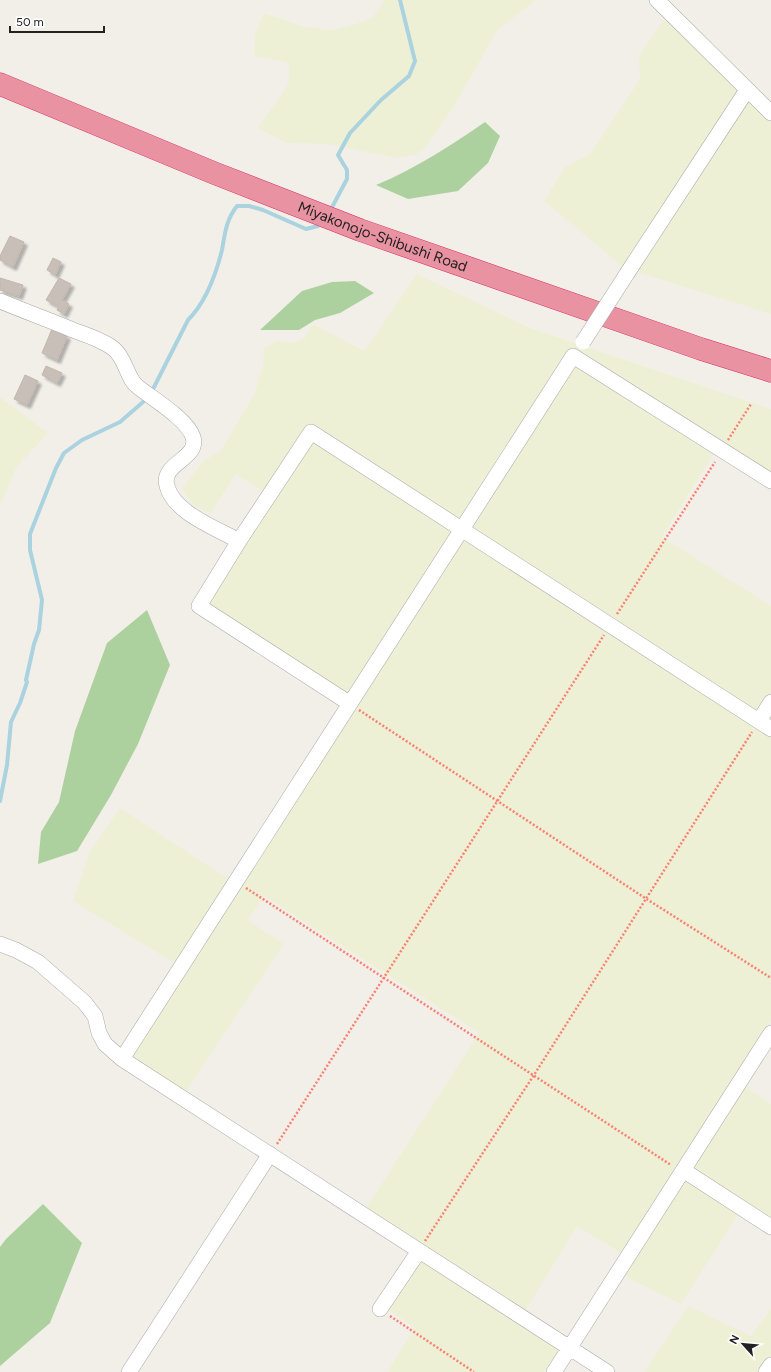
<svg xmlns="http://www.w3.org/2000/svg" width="771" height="1372" font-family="Figtree,sans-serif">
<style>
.farmland{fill:#eef0d5}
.forest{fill:#add19e}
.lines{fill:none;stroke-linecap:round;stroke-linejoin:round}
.stream{stroke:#aad3df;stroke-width:4}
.building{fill:#c7bfb8;stroke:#c4b6ab;filter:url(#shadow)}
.street-casing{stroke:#a9a9a9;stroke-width:16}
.highway-casing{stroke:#dc2a67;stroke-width:23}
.path{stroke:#fa8072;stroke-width:2.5;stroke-dasharray:2 2;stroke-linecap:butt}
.street{stroke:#fff;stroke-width:15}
.highway{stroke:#e892a2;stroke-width:22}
.street-bridge-casing{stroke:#a9a9a9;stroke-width:16;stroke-linecap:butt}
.street-bridge{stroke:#fff;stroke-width:15}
.labels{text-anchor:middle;stroke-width:3;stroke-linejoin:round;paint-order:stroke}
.street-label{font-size:15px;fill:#222;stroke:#fff}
</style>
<defs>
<filter id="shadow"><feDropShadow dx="3.5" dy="3.5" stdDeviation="1" flood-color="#0004"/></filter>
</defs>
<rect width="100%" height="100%" fill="#f2efe9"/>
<path class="farmland" d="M385,0H536L497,31L454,106L426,147L415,155L395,158L328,144L286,143L258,128L289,83V63L254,56L255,33L264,13L304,27L333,30L353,25L373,17Z
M665,19L771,123V314L624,268L544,201L565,167L590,154L640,79L639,55Z
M417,274L530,328L771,409V477L720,444L662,537L771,606V1021L621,1253L577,1226L522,1316L363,1213L479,1033L264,896L248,920L284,944L185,1093L128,1056L176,964L73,901L89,853L120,808L236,884L354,704L204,605L273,498L236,474L210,514L192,504L182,489L201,463L221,450L254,395L263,366L264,348L280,340L293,343L304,339L313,324L364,351Z
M0,397L48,433L16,468L0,506Z
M744,1086L771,1104V1223L744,1205L681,1304L624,1276Z
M420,1257L561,1348L545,1372H387L415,1328L386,1308Z
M688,1306L751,1336L771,1308V1372H644Z"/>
<path class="forest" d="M485,122L500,136L488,163L458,191L408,199L376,185C415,169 450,146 485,122Z
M355,281L374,293L340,313L315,320L299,330H260L302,291L332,282Z
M147,610L170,665L138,744L111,795L77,851L38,864L41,832L59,802L75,731L107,643Z
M43,1204L82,1243L50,1323L0,1366V1247L6,1239Z"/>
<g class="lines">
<path class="stream" d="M330,211L347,179V170L338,155L350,133L381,100L409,76L415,61L400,0
M152,391L188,320C206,302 216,274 222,250C225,233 226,220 237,206H249L263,210L306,229L318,226L322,221
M0,801L7,765L11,722L20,703L27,682L26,680L34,644L39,630L42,600L30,550V534L56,468L64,453L82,440L120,422L143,402"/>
</g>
<path class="building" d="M10,236L24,242L13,267L0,260V256Z
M53,258L61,262L55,275L47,270Z
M0,278L23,285L19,296L0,290Z
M59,278L71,284L62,300L69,304L64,314L57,310L59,307L46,300Z
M52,329L67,336L57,360L42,353Z
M46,366L62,373L57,383L42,375Z
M25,375L38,381L27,405L14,399Z"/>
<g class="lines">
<g class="street-casing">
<path id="street" d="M657,0L771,113
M628,272L747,90
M0,301C24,311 49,320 73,330C86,335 103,340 114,349C126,359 127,379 138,387C153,399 187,419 193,437C200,459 160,463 167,486C174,513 216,528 239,541
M349,703L199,606L239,541L311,432L771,729
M759,721L771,702
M0,944L16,950L38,962L84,1002L95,1016L99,1033L105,1044L122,1059L607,1372
M122,1059L573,356L771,481
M683,1170L771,1227
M380,1309L419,1251
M129,1372L270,1154
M554,1372L771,1033
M766,1372L771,1365"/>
</g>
<g class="highway-casing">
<g id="highway">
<path id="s1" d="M0,84L214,173L360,230L701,349L771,371"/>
</g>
</g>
<path class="path" d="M728,440L751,404
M617,614L715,462
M359,710L645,898L771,978
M246,888L671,1165
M277,1144L604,635
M425,1241L534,1075L752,732
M390,1316L474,1372"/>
<use href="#street" class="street"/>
<use href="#highway" class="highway"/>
<g class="street-bridge-casing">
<path id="street-bridge" d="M583,342L628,272"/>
</g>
<use href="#street-bridge" class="street-bridge"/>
</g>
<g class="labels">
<g class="street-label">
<text dy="5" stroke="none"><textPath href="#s1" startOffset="412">Miyakonojo-Shibushi Road</textPath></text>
</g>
</g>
<g transform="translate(743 1344) rotate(297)" stroke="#ffffff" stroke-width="3" paint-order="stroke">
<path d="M0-3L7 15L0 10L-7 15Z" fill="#222222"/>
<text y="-6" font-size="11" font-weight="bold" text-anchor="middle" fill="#222222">N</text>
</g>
<path d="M10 26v6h94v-6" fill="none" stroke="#222222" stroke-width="2"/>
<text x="16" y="26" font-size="12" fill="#222222" stroke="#ffffff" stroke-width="3" paint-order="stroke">50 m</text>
</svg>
